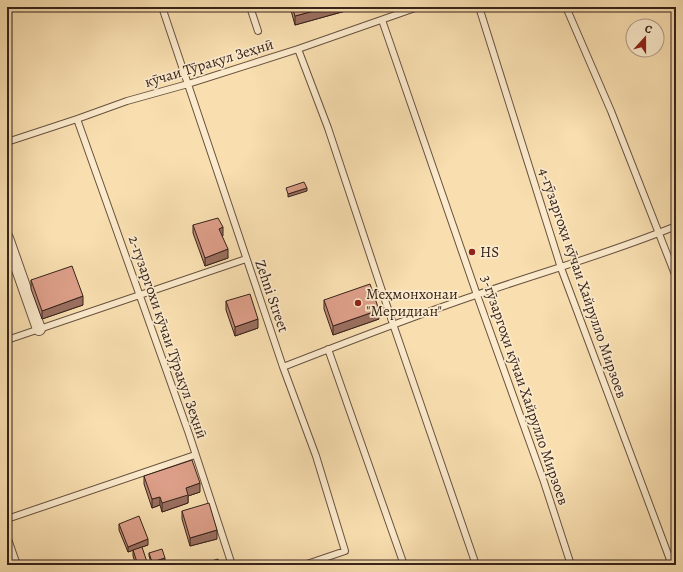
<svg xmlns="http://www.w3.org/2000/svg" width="683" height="572" font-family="Alegreya,serif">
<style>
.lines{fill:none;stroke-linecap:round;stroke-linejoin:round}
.lane-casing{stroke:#685240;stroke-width:8}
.street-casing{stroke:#685240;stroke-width:14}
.lane{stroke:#fbeacc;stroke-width:6}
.street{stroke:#fbeacc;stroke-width:12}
.wall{fill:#be8976;stroke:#37231b}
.shaded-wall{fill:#9b6f60;stroke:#37231b}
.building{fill:#dd9f89;stroke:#37231b}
.poi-dot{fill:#8f2418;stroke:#fbeacc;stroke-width:1.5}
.labels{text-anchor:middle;stroke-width:3.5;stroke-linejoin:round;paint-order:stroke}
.street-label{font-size:15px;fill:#37231b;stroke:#fbeacc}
.poi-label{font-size:15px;fill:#37231b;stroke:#fbeacc;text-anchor:start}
</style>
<rect width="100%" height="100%" fill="#f9dfb0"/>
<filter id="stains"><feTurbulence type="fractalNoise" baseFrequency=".005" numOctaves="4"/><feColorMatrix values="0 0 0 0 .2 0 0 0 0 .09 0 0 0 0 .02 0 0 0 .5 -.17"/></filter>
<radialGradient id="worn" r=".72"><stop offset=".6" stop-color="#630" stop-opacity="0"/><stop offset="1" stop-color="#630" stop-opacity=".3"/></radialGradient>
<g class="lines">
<g class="lane-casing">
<path id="lane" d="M162,7L283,367L316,456L345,551L304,565
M250,7L258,31
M479,7L561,268L672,565
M566,7L611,111L676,277
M382,20L477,295L544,482L571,565
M298,49L328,128L393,324L476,565
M77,119L189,434L232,565
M7,142L77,119L127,101L188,84L298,49L418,7
M7,264L15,261
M7,340L246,259
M328,349L404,565
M283,367C347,342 411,317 476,295C542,272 611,253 676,226
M7,519L195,455
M7,536L17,565"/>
</g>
<g class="street-casing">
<path id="street" d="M7,238L39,329"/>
</g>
<use href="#lane" class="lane"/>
<use href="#street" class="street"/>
</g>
<path class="wall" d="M290,7H349V10L295,25Z
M193,225L223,236H222L228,258L205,266L193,233Z
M31,280L83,305L42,319L31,289Z
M324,300L379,319L333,335L324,309Z
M226,301L258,328L235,336L226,310Z
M144,476L200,492L188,496V503L162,512L160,505L152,508L144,484Z
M182,511L217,539L190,546L182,519Z
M119,524L148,545L138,548L148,565H136L133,556V550L128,552L119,530Z
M149,553L165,561L152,565L149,556Z"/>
<path class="shaded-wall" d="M329,7H349V10L295,25V16Z
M307,188V191L288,197V194Z
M223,227V236L219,237V229Z
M228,249V258L205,266V258Z
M83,296V305L42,319V311Z
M379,310V319L333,335V326Z
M258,319V328L235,336V327Z
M200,483V492L188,496V503L162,512V503L186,488Z
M160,497V505L152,508V499Z
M217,530V539L190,546V538Z
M148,539V545L128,552V547Z
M11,545V554L7,555V546Z
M165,558V561L152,565V562Z"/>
<path class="building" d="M292,7H329L295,16Z
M304,182L307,188L288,194L286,188Z
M218,218L223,227L219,229L228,249L205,258L193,225Z
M72,266L83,296L42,311L31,280Z
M370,284L379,310L333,326L324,300Z
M250,294L258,319L235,327L226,301Z
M192,460L200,483L186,488L188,495L162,503L160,497L152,499L144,476Z
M209,503L217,530L190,538L182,511Z
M139,516L148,539L128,547L119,524Z
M7,536L11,545L7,546Z
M142,547L148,565H138L133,550Z
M162,549L165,558L152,562L149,553Z
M218,559L220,565H198Z"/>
<g class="poi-dot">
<circle cx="472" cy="252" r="4"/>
<circle cx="358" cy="303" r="4"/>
</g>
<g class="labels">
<g class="street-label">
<text transform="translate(209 63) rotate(-17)" y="5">кӯчаи Тӯрақул Зеҳнӣ</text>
<text transform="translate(583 283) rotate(71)" y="5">4-гӯзаргоҳи кӯчаи Хайрулло Мирзоев</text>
<text transform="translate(272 296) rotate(71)" y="5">Zehni Street</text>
<text transform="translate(168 337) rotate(71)" y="5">2-гузаргохи кӯчаи Тӯрақул Зеҳнӣ</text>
<text transform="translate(525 390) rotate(71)" y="5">3-гӯзаргоҳи кӯчаи Хайрулло Мирзоев</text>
</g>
<g class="poi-label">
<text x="480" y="257">HS</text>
<text x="366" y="299">Меҳмонхонаи<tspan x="366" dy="17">"Меридиан"</tspan></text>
</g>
</g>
<rect width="683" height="572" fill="none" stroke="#f9dfb0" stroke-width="24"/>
<rect x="8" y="8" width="667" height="556" fill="none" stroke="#37231b" stroke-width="2"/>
<rect x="12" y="12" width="659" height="548" fill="none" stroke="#37231b"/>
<g transform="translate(645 38) rotate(21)"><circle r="19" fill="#fbeacc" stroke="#ad9a85"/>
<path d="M0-3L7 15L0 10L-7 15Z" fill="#8f2418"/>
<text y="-6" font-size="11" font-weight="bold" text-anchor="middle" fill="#37231b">С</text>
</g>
<rect width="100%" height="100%" filter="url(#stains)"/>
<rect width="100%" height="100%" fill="url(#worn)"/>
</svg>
